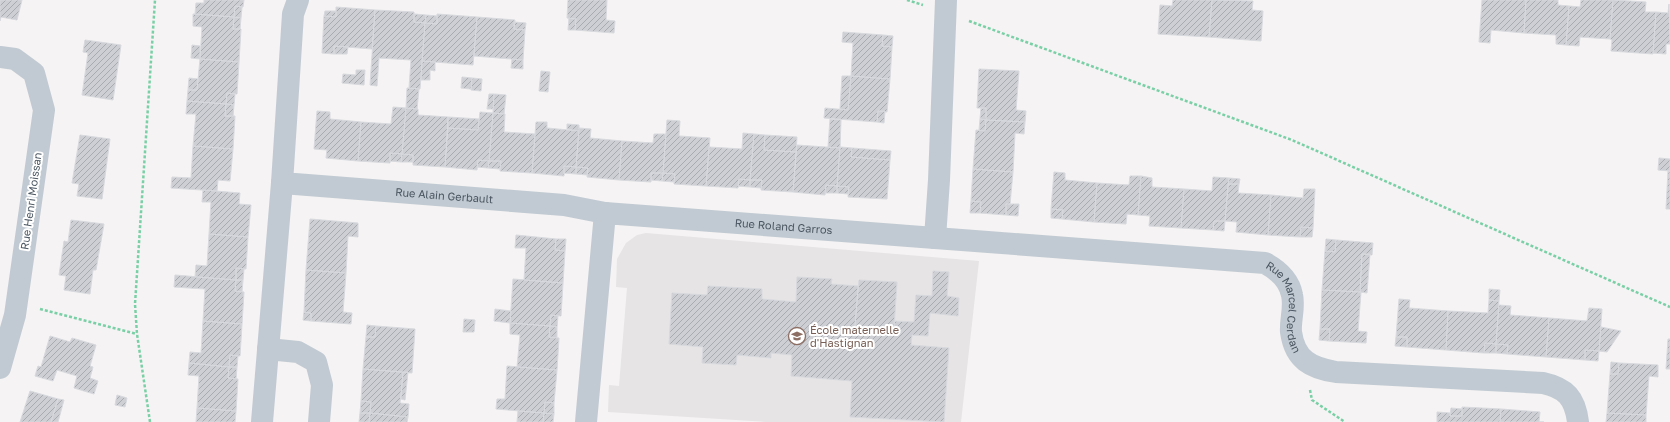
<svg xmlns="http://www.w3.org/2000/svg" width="1670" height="422" font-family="'Golos Text',sans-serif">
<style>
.education{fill:#e6e4e5}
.building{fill:url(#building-hatch);stroke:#d7d9de}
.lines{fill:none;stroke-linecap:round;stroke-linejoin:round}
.path{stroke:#7ad0a6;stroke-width:2.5;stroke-dasharray:3 2;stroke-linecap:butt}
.minor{stroke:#c1cad2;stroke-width:22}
.labels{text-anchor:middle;stroke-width:4;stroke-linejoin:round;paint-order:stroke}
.street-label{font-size:11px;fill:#4a5661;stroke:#fff}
.education-label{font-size:11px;fill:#785e54;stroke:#fff;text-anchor:start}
</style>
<defs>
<pattern id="building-hatch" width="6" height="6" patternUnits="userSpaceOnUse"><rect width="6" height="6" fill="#cdcfd5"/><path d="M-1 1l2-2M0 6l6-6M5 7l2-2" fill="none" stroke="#a8abb0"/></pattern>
</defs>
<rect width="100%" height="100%" fill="#f5f3f3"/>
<path class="education" d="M646,233L979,261L961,422H766L608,412L609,385L619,386L627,288L616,287L617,259L626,243L637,235Z"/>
<path class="building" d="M0,0H22L17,20L1,17L0,21Z
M204,0H244L243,7L235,6L234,17L195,14L196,3H204Z
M568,0H607L606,20L615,21L614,33L575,30L576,19L567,18Z
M1173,0H1212L1209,37L1158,34L1160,5L1172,6Z
M1212,0L1253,1L1252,10L1263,11L1261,41L1209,37Z
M1482,0H1526L1524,33L1491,30L1490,43L1479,42Z
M1526,0H1558V5L1569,6L1566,45L1556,44V35L1524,33Z
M1581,0H1613L1610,39L1580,37L1579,46L1566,45L1569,6L1580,7Z
M1613,0L1646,2L1645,12H1656L1653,54L1611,51L1612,40L1610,39Z
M1669,4L1670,44H1666V54L1653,53L1656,12L1668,13Z
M235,6L242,7L241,18L234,17Z
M336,7L375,10L372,49L334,46V54L322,53L324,16L336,17Z
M375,10L414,12V22L425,23L420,89L409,88L411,60L379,58L377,86L370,85Z
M325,11H336V17L324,16Z
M193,14L234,17L233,29H241L239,62L200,59L202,27L193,26Z
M414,14L426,15L425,23L414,22Z
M437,14L477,17L473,65L422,61L425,23L437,24Z
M426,15L437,16V24L425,23Z
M234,17L241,18L240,29H233Z
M477,17L515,20L514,29L525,30L523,60L474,56Z
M569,18L576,19L575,30H568Z
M514,22L526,23L525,30L514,29Z
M843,32L883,35L882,46L892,47L890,79L851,76L853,43L842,42Z
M883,35L893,36L892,47L882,46Z
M85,40L121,45L113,100L82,95L88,53L83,52Z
M192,45L200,46V59L191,58Z
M334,46L348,47L347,54H334Z
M200,59L239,62L237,94L227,93L226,104L187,101L188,90H197Z
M512,59L523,60V69L511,68Z
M422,61L435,62V71L430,70V80H421Z
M979,69L1019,71L1016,110L1026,111L1025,122L986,120V108H977Z
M356,70H365L364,85L342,83L343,74L356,75Z
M541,71L550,72L548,92L539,91Z
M842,76H851L848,110L840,109Z
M851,76L890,79L887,112L878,111L877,122L824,118L825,108L848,110Z
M462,77L472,78L471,89L461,88Z
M189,78L198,79L197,90H188Z
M472,78L482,79L481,91L471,90Z
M407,88L419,89L417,109L406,108Z
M227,93L235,94L234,105L226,104Z
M489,94H494L493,109H487Z
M494,94L506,95L504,114L493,113Z
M187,101L226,104L225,116H235L233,149L193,146L196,114H186Z
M226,104L234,105L233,116H225Z
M393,107L406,108L402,154L390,153V163L358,161L361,122L391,124Z
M406,108L418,109V115L448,117L445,167L413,165V155L402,154Z
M981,108H986V120L980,119Z
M317,111L330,112V119L361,122L358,161L326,158L327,150L314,149Z
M878,111H885L884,123L877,122Z
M480,112L493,113L489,161L478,160L477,170L445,167L448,128L478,130Z
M493,113L505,114L504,132L535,134L532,173L500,171L501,161H489Z
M448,117L479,119L478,130L448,128Z
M830,119L841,120L840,148L828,147Z
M980,119L986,120L985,131L979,130Z
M667,120L680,121L679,136L710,138L706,186L674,184L675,174L663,173Z
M986,120L1025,122L1024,134L1015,133L1013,172L973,169L976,130L985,131Z
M536,122H547V128L579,131L576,167L564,166V176L532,173Z
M567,124L579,125V131L567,129Z
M579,128L591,129L590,138L622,141L619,180L587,177L588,168L576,167Z
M743,133L754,134L750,180L739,179L738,188L706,186L709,147L742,149Z
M654,134H666L663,173H651V182L619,180L622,141L653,143Z
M754,134L765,135L764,150L796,152L793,192L761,190L762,180H750Z
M80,135L110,139L102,199L77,196L79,184L72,183Z
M765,135L797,137L796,152L764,150Z
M797,145L840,148L837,186L826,185L825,195L793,192Z
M193,146L233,149L230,181L218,180L217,191L171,188L172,177L191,178Z
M840,147L852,148L851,157L890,160L887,199L848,197L849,187L837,186Z
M852,148L891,151L890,160L851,157Z
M390,153L402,154L401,162L390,161Z
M402,154L413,155V162H401Z
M1659,158L1670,159V171L1658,170Z
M478,160L489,161L488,168L477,167Z
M489,161H501L500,169L488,168Z
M564,166L576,167V174L564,173Z
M576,167L588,168L587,175L576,174Z
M973,169L1013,172L1010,204H1006V215L980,213L981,202L971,201Z
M1668,171H1670V209H1666Z
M1054,172L1065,173V180L1097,183L1094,222L1062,219L1063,210L1051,209Z
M651,173H663L662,181L651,180Z
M663,173L675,174L674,182L662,181Z
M1130,176H1141L1138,215L1127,214L1126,224L1094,222L1097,183L1129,185Z
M1141,176L1152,178V187L1184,189L1181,228L1149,226L1150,216L1138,215Z
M1213,177L1229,178L1225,221H1214L1213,230L1181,228L1184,189L1212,191Z
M1229,178L1240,179L1239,184H1228Z
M739,179L750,180V187L738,186Z
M750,180H762L761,188L750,187Z
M1228,184H1239L1238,193L1271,195L1268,235L1236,232L1237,222L1225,221Z
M826,185L837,186V193H825Z
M837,186L849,187L848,194L837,193Z
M1304,189H1315L1313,228L1301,227L1300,237L1268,235L1271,195L1303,198Z
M203,190L240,193L239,204L251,205L248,237L209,234L211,202H202Z
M971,201L981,202L980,213H970Z
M1006,204H1019L1018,216L1006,215Z
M1051,209L1063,210L1062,219L1051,218Z
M310,219L358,223V237L348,236L346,273L306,270Z
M71,220L104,224L96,270H93L90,294L64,290L66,276L59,275L64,241L68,242Z
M1214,221H1225L1224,231L1213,230Z
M1301,227L1313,228L1312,237H1300Z
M209,234L248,237L246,269L236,268V280L195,277L196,265L207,266Z
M516,235L556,239L555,250L565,251L563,283L524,280L526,248H515Z
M556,239H566L565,251L555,250Z
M1326,239L1336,240L1335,252L1325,251Z
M1336,240L1373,243L1372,255L1362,254L1360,292L1322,290L1325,251L1335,252Z
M1362,254H1370L1367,293L1360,292Z
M236,268L244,269L243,280H236Z
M306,270L346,273L343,312L352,313L351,324L311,321V313L304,312Z
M933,271L949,272L947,296L959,298L958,316L930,313L928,336L912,335L911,345L949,348L944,422L850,417L852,381L791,376L792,355L771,353V358L737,355L736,365L702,363L703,347L669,344L672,293L707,295L708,286L762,289V299L796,302L797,277L832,279L831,284L858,286L855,326L894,329V321L914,322L916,295L932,296Z
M175,275L236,280L235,291L244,292L242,324L203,321L205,289L174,287Z
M513,279L563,283L561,316L551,315L550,326L510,323Z
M236,280H243L242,292L235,291Z
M859,280L897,282L894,329L855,326Z
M1489,289L1500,290L1499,301L1489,300Z
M1322,290L1361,292L1358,331L1367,332L1366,343L1329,341L1330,329H1320Z
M1399,299L1410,300L1409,308L1448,311L1446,350L1407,347V337H1396Z
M1489,300L1499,301L1496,344L1485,343L1484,353L1446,350L1448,311L1488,313Z
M1499,305L1511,306L1510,315L1549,318L1546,357L1507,354L1508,345L1496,344Z
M1589,308L1602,309L1599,351L1585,350V360L1546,357L1549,318L1587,321Z
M495,309L511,311L510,323L494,321Z
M304,312L311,313V321L303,320Z
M551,315L558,316L557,327L550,326Z
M464,319L475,320L474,332H463Z
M203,321L242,324L240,356L230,355L229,367L189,363L190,352L201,353Z
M510,323L550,326L549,337L559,338L557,370L517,367L520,335L510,334Z
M367,325L376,326L375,337H366Z
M376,326L415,329L412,373L363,369L366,337H375Z
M550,326L557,327V338L549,337Z
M1601,327L1621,331L1607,352L1599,351Z
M1320,329H1330L1329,341L1319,340Z
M50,336L70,342L72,338L96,345L90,366L93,367L90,378L98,381L94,394L74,388L77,376L57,370L53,381L35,376L38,366L41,367Z
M1396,337H1407V347L1395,346Z
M1668,339H1670V369H1666Z
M1485,343L1496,344V353H1484Z
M1496,344L1508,345L1507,354L1496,353Z
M1585,350L1599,351L1598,361L1585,360Z
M230,355L238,356L237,367H229Z
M1611,362L1619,363L1618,374H1610Z
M189,363L229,367L228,378L238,379L236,411L197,408L199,376L188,375Z
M1619,363L1658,365V377L1649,376L1646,415L1607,413L1610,374H1618Z
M507,366L557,370L554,403L545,402L544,413L496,409L497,399H505Z
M229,367H237L236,379L228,378Z
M363,369L403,372L400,403L409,404L408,417L370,413L371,402L361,401Z
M403,372H408L405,400L401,399Z
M30,391L58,399L51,422H20Z
M117,395L127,398L125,407L115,405Z
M58,399L64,400L58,422H51Z
M361,401L371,402L370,413H360Z
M545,402L554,403V414L544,413Z
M1462,407L1501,409L1500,422H1437V412L1450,413V416H1462Z
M197,408L236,411L235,422H196Z
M1451,408L1462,409V416H1450Z
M1501,409L1540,412L1539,422H1544H1500Z
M518,411L544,413L543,422H517Z
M360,413H370L369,422H359Z
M370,413L408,417L407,422H369Z
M544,413L554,414L553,422H543Z
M1607,413L1646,415V422H1606Z"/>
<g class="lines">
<path class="path" d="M907,0L923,5
M969,21L1292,140L1670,307
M40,309L137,334
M1310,390L1312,400L1345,422
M150,422L137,334L135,304L155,0"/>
<g class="minor">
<path id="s1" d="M298,0L293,14L282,183L564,205L605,213"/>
<path d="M0,57L15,59L34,73L44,110L15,315L0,368"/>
<path id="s2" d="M935,238L1265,263C1278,270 1289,279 1292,295C1295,307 1290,320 1291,332C1295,360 1311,368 1336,372L1543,383C1566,388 1575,398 1578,422"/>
<path d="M268,349L298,352L316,362L322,385L319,422"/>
<path d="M262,422L282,183"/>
<path id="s3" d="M586,422L605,213L935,238L939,180L946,0"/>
</g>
</g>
<defs>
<g id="school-ring" transform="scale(0.9)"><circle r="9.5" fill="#fff" stroke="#8d6e63" stroke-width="1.5"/><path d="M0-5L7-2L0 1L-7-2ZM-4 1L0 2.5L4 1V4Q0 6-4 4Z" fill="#8d6e63"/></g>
</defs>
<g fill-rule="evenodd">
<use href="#school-ring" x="797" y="336"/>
</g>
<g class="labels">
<g class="street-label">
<text dy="4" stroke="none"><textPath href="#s1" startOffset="347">Rue Alain Gerbault</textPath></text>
<text transform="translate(31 201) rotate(-82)" y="4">Rue Henri Moissan</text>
<text dy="4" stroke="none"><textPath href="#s3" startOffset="389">Rue Roland Garros</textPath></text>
<text dy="4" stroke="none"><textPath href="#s2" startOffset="383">Rue Marcel Cerdan</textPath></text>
</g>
<g class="education-label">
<text x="810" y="334">École maternelle<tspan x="810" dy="13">d'Hastignan</tspan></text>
</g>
</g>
</svg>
